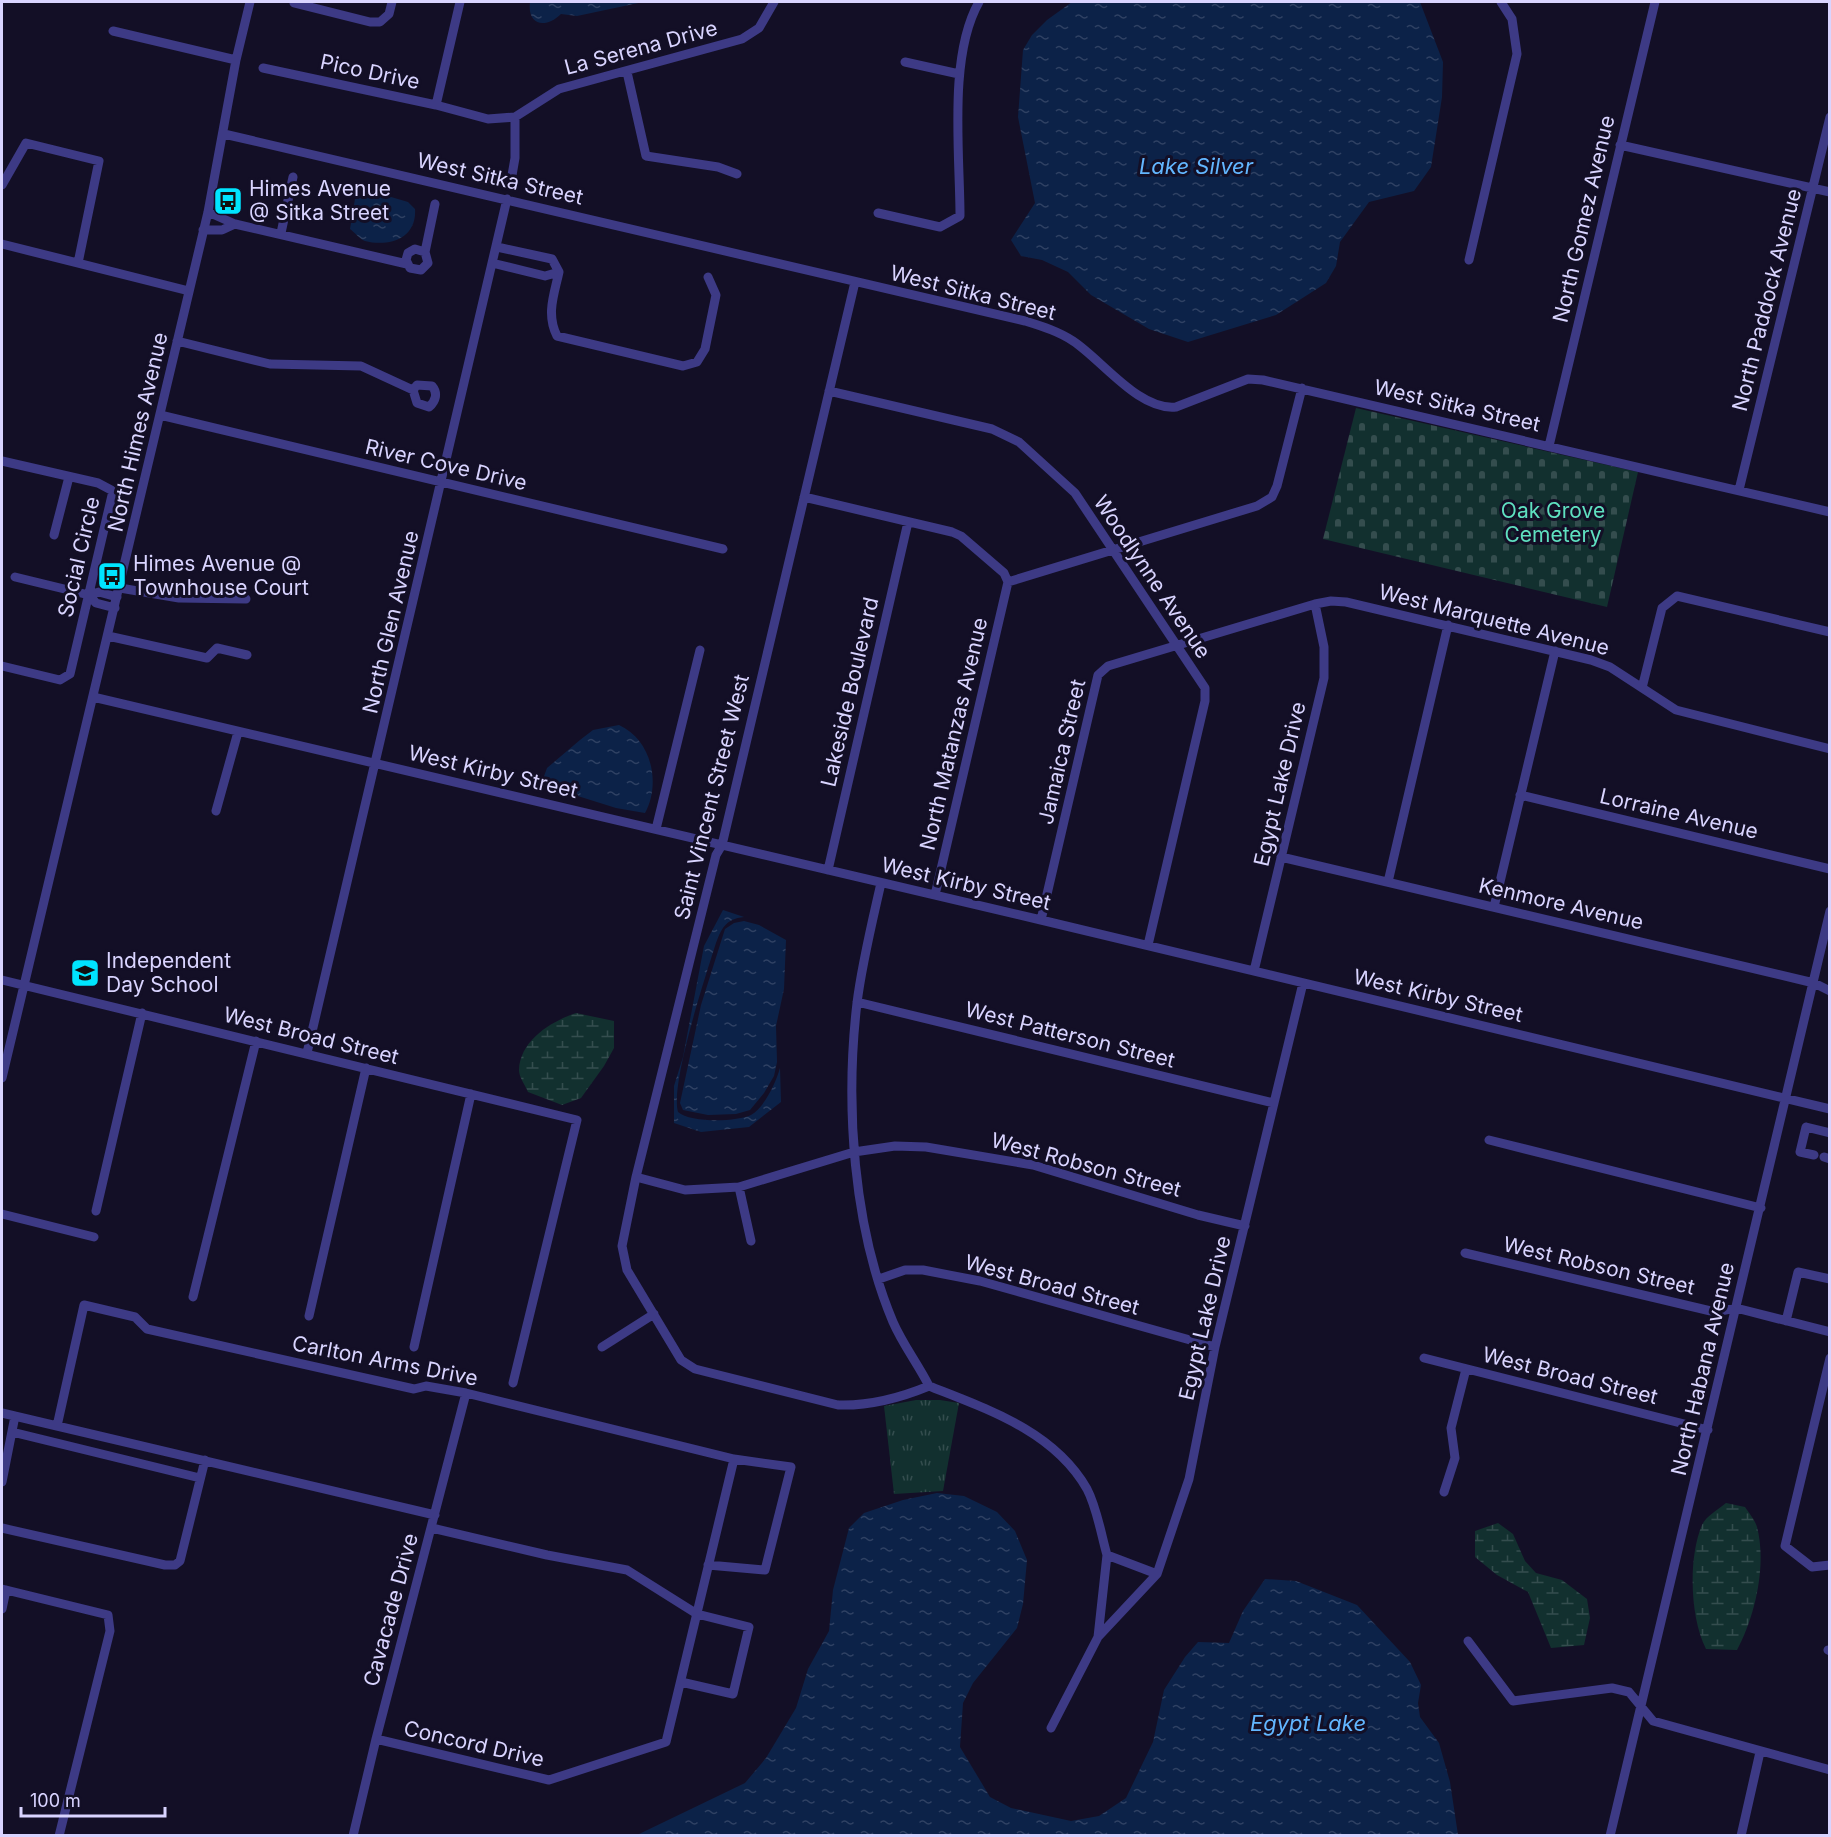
<svg xmlns="http://www.w3.org/2000/svg" width="1831" height="1837" font-family="Inter,sans-serif">
<style>
.wetland{fill:url(#wetland-marsh)}
.cemetery{fill:url(#cemetery-stones)}
.park{fill:url(#park-tufts)}
.water{fill:url(#water-ripples)}
.lines{fill:none;stroke-linecap:round;stroke-linejoin:round}
.minor{stroke:#3d3a85;stroke-width:9}
.labels{text-anchor:middle;stroke-width:6;stroke-linejoin:round;paint-order:stroke}
.street-label{font-size:21px;fill:#d9d4ff;stroke:#130f26}
.poi-label{font-size:21px;fill:#d9d4ff;stroke:#130f26;text-anchor:start}
.park-label{font-size:21px;fill:#5fe0c0;stroke:#130f26}
.water-label{font-size:22px;font-style:italic;fill:#62b6ff;stroke:#130f26}
</style>
<defs>
<pattern id="wetland-marsh" width="20" height="14" patternUnits="userSpaceOnUse" patternTransform="scale(1.5)"><rect width="20" height="14" fill="#12302f"/><path d="M1 5h8M5 5V1M11 12h8M15 12V8" fill="none" stroke="#344d4e"/></pattern>
<pattern id="cemetery-stones" width="16" height="16" patternUnits="userSpaceOnUse" patternTransform="scale(1.5)"><rect width="16" height="16" fill="#12302f"/><path d="M2 7V4a2 2 0 0 1 4 0v3zM10 15v-3a2 2 0 0 1 4 0v3z" fill="#344d4e"/></pattern>
<pattern id="park-tufts" width="24" height="20" patternUnits="userSpaceOnUse" patternTransform="scale(1.5)"><rect width="24" height="20" fill="#12302f"/><path d="M3 7l-1-3M5 7V3M7 7l1-3M15 17l-1-3M17 17v-4M19 17l1-3" fill="none" stroke="#344d4e"/></pattern>
<pattern id="water-ripples" width="26" height="14" patternUnits="userSpaceOnUse" patternTransform="scale(1.5)"><rect width="26" height="14" fill="#0c2248"/><path d="M2 4q2-2 4 0t4 0M15 11q2-2 4 0t4 0" fill="none" stroke="#2f4163"/></pattern>
</defs>
<rect width="100%" height="100%" fill="#130f26"/>
<path class="wetland" d="M576,1013L614,1021V1048L604,1066L581,1098L562,1105L528,1092C525,1085 519,1077 519,1070C520,1040 552,1021 576,1013Z
M1726,1503L1745,1507C1749,1513 1755,1520 1757,1527C1767,1565 1755,1617 1737,1650L1706,1649C1690,1618 1688,1558 1702,1525C1706,1516 1719,1509 1726,1503Z
M1498,1523L1513,1534L1525,1561L1536,1573L1562,1580L1587,1599L1590,1618L1584,1645L1551,1648L1528,1592L1497,1575L1475,1557V1531Z"/>
<path class="cemetery" d="M1356,408L1638,472L1607,607L1323,539Z"/>
<path class="park" d="M916,1400H940L959,1403L943,1491L894,1494L884,1406Z"/>
<path class="water" d="M530,2H643L577,16L561,14C547,28 527,27 530,2Z
M1072,2H1420L1443,62L1442,97L1431,167L1414,191L1369,202L1340,242L1336,266L1326,283L1276,315L1188,342L1149,329L1091,295L1068,272L1042,260L1021,256L1011,240L1035,203L1018,117L1023,50L1032,35L1047,20Z
M374,192L408,202L415,209C417,239 388,247 365,241C361,240 354,232 350,229L355,199L364,193Z
M619,725C652,740 661,784 645,813L616,808L546,786L543,779L547,768L580,740L593,730Z
M723,910L744,917C725,919 721,929 715,946C705,978 670,1084 678,1112C690,1123 737,1122 751,1115C765,1107 776,1082 780,1068L781,1102L749,1127L701,1132L674,1123V1086L683,1057L704,946Z
M744,921L759,925L786,940L784,989L776,1026L777,1062L774,1076L764,1093L750,1110L736,1114L708,1115L683,1110L680,1103L701,1005L725,929L734,923Z
M937,1493L964,1496L997,1512L1015,1531L1027,1560L1023,1604L1017,1628L973,1683L963,1703L960,1747L990,1797L1011,1808L1071,1821L1099,1816L1126,1798L1153,1742L1164,1690L1185,1657L1198,1642L1229,1643L1243,1611L1265,1579L1296,1581L1357,1605L1410,1662L1421,1685L1418,1703L1420,1717L1439,1743L1450,1782L1458,1835H637L745,1783L766,1758L796,1708L808,1669L829,1631L833,1590L849,1528L864,1513L903,1500Z"/>
<g class="lines">
<path class="minor" d="M294,3L370,22H380L389,14L392,2
M113,31L236,60
M905,62L959,74
M263,68L436,105L460,2
M627,72L646,156L718,167L737,174
M436,105L488,119L515,117L559,89L742,39L759,28L774,2
M224,134L1025,321C1041,326 1058,331 1073,341C1102,360 1139,411 1176,407L1248,379L1263,380L1830,512
M1620,145L1830,192
M511,181L515,158V117
M2,185L26,143L99,161L78,263
M208,212L235,224L407,264
M878,213L940,227L960,216C960,154 948,56 979,2
M203,230H222L235,224
M281,233L293,177
M2,244L189,291
M425,252L415,249L408,253L406,260L410,268L421,270L428,263L425,252L435,204
M1469,260L1517,54L1512,19L1501,2
M492,263L545,276L559,272L552,259L497,247
M559,272C554,295 546,314 557,336L683,366L697,362L705,349L716,295L708,277
M855,282L722,845L716,855L636,1177L622,1246L627,1270L681,1360L695,1369L838,1405C868,1406 900,1398 929,1386C987,1409 1054,1431 1087,1489C1097,1508 1101,1534 1107,1555L1157,1574
M177,341L270,364L361,366L413,390L417,385L432,386C438,393 436,401 429,407L417,403L413,390
M829,391L992,429L1019,442L1075,493L1205,688V701L1148,945
M160,415L723,549
M1549,446L1655,2
M2,461L98,483L113,491L70,674L60,680L2,666
M1739,490L1830,117
M804,497L952,532L961,536L1004,573L1008,582L1257,506L1272,497L1277,486L1302,388
M54,535L69,477
M15,577L89,595L99,592L117,597
M120,588L179,598L246,599
M89,595L96,603L115,608
M108,636L207,658L217,648L247,655
M1642,688L1662,608L1677,596L1830,632
M93,697L1041,920L1830,1109
M1520,795L1830,869
M216,811L238,732
M656,829L700,650
M1281,857L1814,983L1830,991
M828,870L908,522
M1388,882L1448,625
M881,883C872,923 862,963 857,1003C845,1105 853,1227 893,1322C903,1345 918,1364 929,1386
M935,895L1008,582
M1494,907L1555,651
M1041,920L1098,675L1108,666L1315,604L1331,601L1346,602L1591,660L1610,667L1676,710L1830,749
M1254,971L1324,678V647L1315,604
M2,980L577,1120L513,1383
M857,1002L1274,1103
M307,1053L507,199
M2,1078L208,212L236,60L250,2
M1489,1140L1761,1208
M1814,1155L1800,1152L1806,1127L1830,1133
M1824,1157L1830,1159
M636,1177L685,1190L739,1187L854,1152L895,1146L926,1147L1033,1165L1198,1215L1245,1226
M739,1187L751,1241
M96,1211L142,1013
M2,1214L94,1237
M1465,1253L1715,1312L1736,1308L1830,1332
M879,1279L905,1270H923L980,1281L1215,1347
M193,1297L256,1041
M309,1316L366,1068
M1786,1321L1798,1272L1830,1279
M414,1347L471,1094
M602,1347L654,1314
M1424,1358L1708,1430
M1830,1358L1785,1546L1812,1567L1830,1565
M2,1413L57,1426L84,1305L135,1317L147,1329L414,1389L426,1386L466,1393L734,1459L791,1467L765,1570L708,1565
M57,1426L435,1515
M12,1432L200,1478
M2,1482L15,1416
M1444,1492L1455,1458L1451,1428L1466,1369
M2,1528L165,1565H175L180,1561L205,1460
M432,1528L547,1555L627,1570L697,1614L749,1627L733,1694L681,1682
M2,1589L108,1615L110,1631L59,1836
M2,1609L6,1590
M1098,1637L1157,1574L1189,1479L1215,1347L1303,983
M1468,1641L1513,1701L1612,1688L1629,1692L1653,1721L1830,1770
M1828,1650L1830,1651
M1051,1728L1098,1637L1107,1555
M376,1739L549,1780L666,1742L734,1459
M353,1836L376,1739L466,1393
M1610,1836L1830,911
M1741,1836L1760,1752"/>
</g>
<defs>
<g id="bus-square" transform="scale(1.5)"><rect x="-9" y="-9" width="18" height="18" rx="4" fill="#00e5ff" stroke="#130f26"/><path d="M-5-6H5V4H4V6H2V4H-2V6H-4V4H-5ZM-3.5-4V0h7V-4ZM-3.5 1.2v1.5H-2V1.2ZM2 1.2v1.5H3.5V1.2Z" fill="#111"/></g>
<g id="school-square" transform="scale(1.5)"><rect x="-9" y="-9" width="18" height="18" rx="4" fill="#00e5ff" stroke="#130f26"/><path d="M0-5L7-2L0 1L-7-2ZM-4 1L0 2.5L4 1V4Q0 6-4 4Z" fill="#111"/></g>
</defs>
<g fill-rule="evenodd">
<use href="#bus-square" x="228" y="201"/>
<use href="#bus-square" x="112" y="576"/>
<use href="#school-square" x="85" y="973"/>
</g>
<g class="labels">
<g class="street-label">
<text transform="translate(641 48) rotate(-15)" y="7">La Serena Drive</text>
<text transform="translate(370 72) rotate(12)" y="7">Pico Drive</text>
<text transform="translate(500 179) rotate(13)" y="7">West Sitka Street</text>
<text transform="translate(1584 219) rotate(-77)" y="7">North Gomez Avenue</text>
<text transform="translate(973 293) rotate(14)" y="7">West Sitka Street</text>
<text transform="translate(1767 300) rotate(-76)" y="7">North Paddock Avenue</text>
<text transform="translate(1457 406) rotate(13)" y="7">West Sitka Street</text>
<text transform="translate(138 432) rotate(-77)" y="7">North Himes Avenue</text>
<text transform="translate(446 465) rotate(13)" y="7">River Cove Drive</text>
<text transform="translate(79 557) rotate(-77)" y="7">Social Circle</text>
<text transform="translate(1152 577) rotate(56)" y="7">Woodlynne Avenue</text>
<text transform="translate(1494 620) rotate(14)" y="7">West Marquette Avenue</text>
<text transform="translate(391 622) rotate(-77)" y="7">North Glen Avenue</text>
<text transform="translate(850 692) rotate(-77)" y="7">Lakeside Boulevard</text>
<text transform="translate(954 734) rotate(-77)" y="7">North Matanzas Avenue</text>
<text transform="translate(1062 752) rotate(-77)" y="7">Jamaica Street</text>
<text transform="translate(493 772) rotate(13)" y="7">West Kirby Street</text>
<text transform="translate(1280 784) rotate(-77)" y="7">Egypt Lake Drive</text>
<text transform="translate(712 797) rotate(-76)" y="7">Saint Vincent Street West</text>
<text transform="translate(1679 814) rotate(13)" y="7">Lorraine Avenue</text>
<text transform="translate(966 884) rotate(13)" y="7">West Kirby Street</text>
<text transform="translate(1561 904) rotate(13)" y="7">Kenmore Avenue</text>
<text transform="translate(1438 996) rotate(13)" y="7">West Kirby Street</text>
<text transform="translate(1070 1035) rotate(14)" y="7">West Patterson Street</text>
<text transform="translate(311 1036) rotate(14)" y="7">West Broad Street</text>
<text transform="translate(1086 1165) rotate(15)" y="7">West Robson Street</text>
<text transform="translate(1599 1266) rotate(13)" y="7">West Robson Street</text>
<text transform="translate(1052 1285) rotate(15)" y="7">West Broad Street</text>
<text transform="translate(1205 1318) rotate(-77)" y="7">Egypt Lake Drive</text>
<text transform="translate(385 1361) rotate(11)" y="7">Carlton Arms Drive</text>
<text transform="translate(1703 1369) rotate(-77)" y="7">North Habana Avenue</text>
<text transform="translate(1570 1376) rotate(14)" y="7">West Broad Street</text>
<text transform="translate(391 1610) rotate(-75)" y="7">Cavacade Drive</text>
<text transform="translate(474 1744) rotate(13)" y="7">Concord Drive</text>
</g>
<g class="poi-label">
<text x="249" y="196">Himes Avenue<tspan x="249" dy="24">@ Sitka Street</tspan></text>
<text x="133" y="571">Himes Avenue @<tspan x="133" dy="24">Townhouse Court</tspan></text>
<text x="106" y="968">Independent<tspan x="106" dy="24">Day School</tspan></text>
</g>
<g class="park-label">
<text x="1553" y="518">Oak Grove<tspan x="1553" dy="24">Cemetery</tspan></text>
</g>
<g class="water-label">
<text x="1196" y="174">Lake Silver</text>
<text x="1308" y="1731">Egypt Lake</text>
</g>
</g>
<rect width="1831" height="1837" fill="none" stroke="#d9d4ff" stroke-width="6"/>
<path d="M21 1807v9h144v-9" fill="none" stroke="#d9d4ff" stroke-width="3"/>
<text x="30" y="1807" font-size="18" fill="#d9d4ff" stroke="#130f26" stroke-width="4.5" paint-order="stroke">100 m</text>
</svg>
